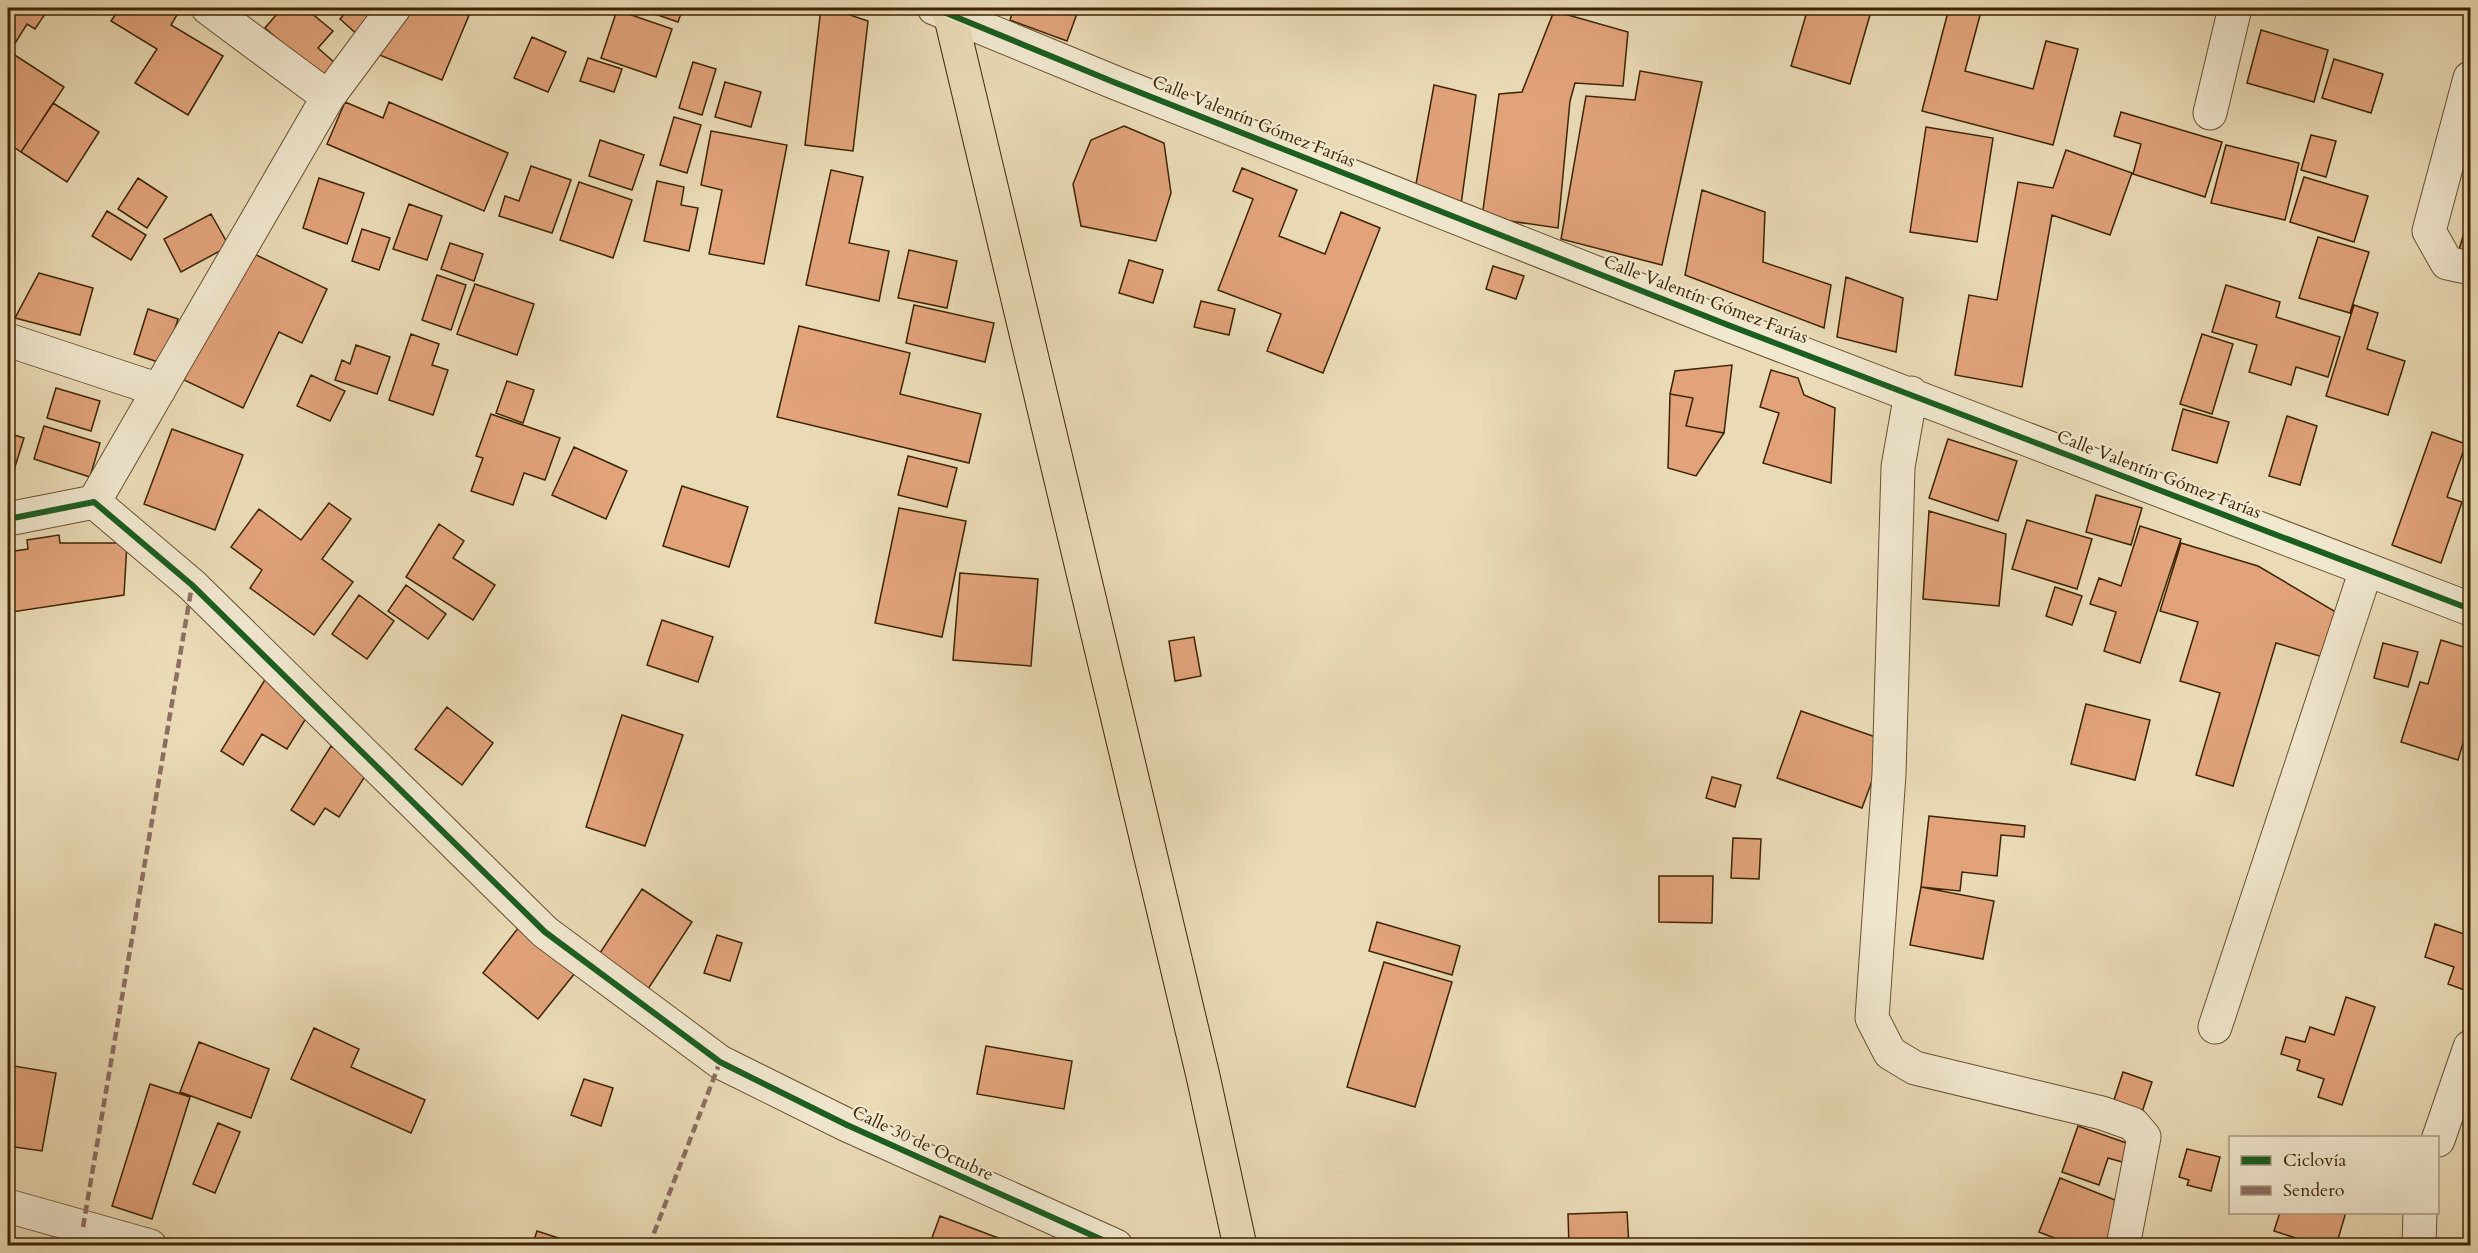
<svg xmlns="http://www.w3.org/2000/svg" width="2478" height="1253" font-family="Cardo,serif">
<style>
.building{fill:#e2a37b;stroke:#3d2502;stroke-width:1.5}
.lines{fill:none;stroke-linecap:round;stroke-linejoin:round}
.minor-casing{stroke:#68522f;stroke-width:35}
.major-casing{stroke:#3d2502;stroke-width:35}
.minor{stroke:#f1e8d0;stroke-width:33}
.major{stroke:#eadbb6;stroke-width:33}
.quiet{stroke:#8d6e63;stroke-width:4.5;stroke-dasharray:9 4.5;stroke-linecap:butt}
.cycleway-casing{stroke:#f1e8d0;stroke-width:10}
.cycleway{stroke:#1b5e20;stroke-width:6}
.labels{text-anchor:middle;stroke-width:4.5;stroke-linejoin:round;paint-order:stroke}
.street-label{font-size:18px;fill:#3d2502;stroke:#f1e8d0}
</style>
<rect width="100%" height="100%" fill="#eadbb6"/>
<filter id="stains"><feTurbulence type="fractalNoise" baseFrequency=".00333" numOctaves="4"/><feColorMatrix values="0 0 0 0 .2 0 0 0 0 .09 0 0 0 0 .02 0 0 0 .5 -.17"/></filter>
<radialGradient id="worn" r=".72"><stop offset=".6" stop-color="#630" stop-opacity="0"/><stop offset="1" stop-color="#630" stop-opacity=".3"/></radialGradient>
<path class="building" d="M8,8H49L35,29L27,24L14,45L8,41Z
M120,8H181L171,25L223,56L188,115L135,83L157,49L111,21Z
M282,8H305L333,31L318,48L335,63L323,78L265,28Z
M350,8H369L377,15L359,36L340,19Z
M404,8H472L442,80L372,52Z
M654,8H683L678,22L652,13Z
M821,8H829L868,21L853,151L805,145Z
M1014,8H1079L1067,41L1010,20Z
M1808,8H1872L1850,84L1791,66Z
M1949,8H1982L1965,71L2033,89L2046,41L2078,49L2053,145L1922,111Z
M617,10L672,29L656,77L601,58Z
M1554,11L1628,32L1623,86L1575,83L1570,101L1558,228L1482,217L1499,94L1522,92Z
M2261,30L2328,50L2314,102L2247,83Z
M532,37L566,52L548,92L514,78Z
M10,52L64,87L21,152L8,143V56Z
M588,58L622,69L614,92L580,81Z
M2334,59L2383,74L2371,113L2322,98Z
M693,62L716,69L702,115L679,108Z
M1640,71L1702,82L1662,265L1561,239L1586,96L1635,100Z
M725,82L761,92L751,127L715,117Z
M1434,85L1476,95L1460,212L1414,195Z
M345,102L383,118L389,102L508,153L484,211L327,144Z
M53,103L99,132L67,182L21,152Z
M2121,112L2222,142L2205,197L2133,174L2141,144L2114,136Z
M674,117L701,125L687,173L660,165Z
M1124,126L1164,143L1171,193L1156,241L1081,226L1073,184L1091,140Z
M1926,127L1993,138L1977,242L1910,232Z
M711,131L787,145L764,264L709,254L722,190L701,185Z
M2311,135L2336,141L2326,177L2301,170Z
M600,140L644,155L632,190L589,176Z
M2226,145L2299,163L2285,220L2211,203Z
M2066,150L2132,173L2110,235L2052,215L2022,387L1955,375L1969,295L1997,300L2018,182L2053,188Z
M531,166L571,180L552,233L499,216L505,196L519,201Z
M1242,168L1297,190L1279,236L1325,254L1341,212L1380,228L1323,373L1267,351L1281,314L1218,290L1253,199L1233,191Z
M831,170L863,177L849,243L889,251L879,301L806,285Z
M2304,177L2368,196L2354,242L2290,222Z
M138,178L167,197L147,228L118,209Z
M319,178L364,193L347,244L303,228Z
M657,181L684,187L681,205L698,208L689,251L644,241Z
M579,182L632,200L613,258L560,240Z
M1702,190L1765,212L1763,262L1831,285L1824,328L1685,275Z
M409,204L442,216L427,260L393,249Z
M107,211L146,235L131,260L92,236Z
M2470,213V256L2458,253Z
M211,214L229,246L181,272L164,239Z
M362,229L390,238L379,270L352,261Z
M2318,237L2369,252L2350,313L2299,298Z
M450,243L483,254L474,281L441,269Z
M246,250L327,289L302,343L279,332L243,408L184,380Z
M909,250L957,261L947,308L898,298Z
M1129,260L1163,270L1153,303L1119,293Z
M1493,266L1524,276L1516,299L1486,289Z
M39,273L93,288L80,335L15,318Z
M437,275L466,285L451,330L422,320Z
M1846,277L1903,298L1896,352L1837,337Z
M475,284L534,304L517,355L457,334Z
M2226,285L2280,302L2276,317L2340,337L2328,377L2296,367L2291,385L2249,372L2257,345L2212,332Z
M1201,301L1235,309L1229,335L1194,327Z
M914,305L994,323L985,362L906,343Z
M2354,305L2378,313L2367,349L2405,361L2388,415L2326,396Z
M148,309L178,319L164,364L134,354Z
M799,326L910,353L900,394L981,414L969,463L777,417Z
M411,334L439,344L432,365L448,370L433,415L389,400Z
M2202,334L2233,344L2212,414L2180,404Z
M356,345L390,357L377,394L335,380L342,360L350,364Z
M1732,365L1724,433L1686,426L1693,398L1670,394L1675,371Z
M1771,370L1798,378L1804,395L1835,408L1831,483L1763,463L1779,413L1760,407Z
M311,375L345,391L330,421L297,406Z
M507,381L534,390L523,423L496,413Z
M56,388L100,401L91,431L47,418Z
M1670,394L1693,398L1686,426L1724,433L1696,476L1668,468Z
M2183,409L2229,422L2217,463L2172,450Z
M491,414L560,438L545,480L524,473L513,505L471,491L483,458L476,456Z
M2287,416L2317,426L2300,485L2269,476Z
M44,426L100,443L90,477L34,459Z
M172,429L243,455L215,530L144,504Z
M2432,432L2466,444L2447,497L2462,502L2441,563L2392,545Z
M8,433L24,438L14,470L8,468Z
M1948,439L2017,461L1998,521L1929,498Z
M574,447L627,471L606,519L552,495Z
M908,456L957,468L947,507L898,495Z
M682,486L748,507L729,567L663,546Z
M2096,495L2142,508L2131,545L2086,532Z
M329,503L351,519L322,559L353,582L314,635L250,588L262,570L231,547L259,509L301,540Z
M899,508L966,521L942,637L875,623Z
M1929,511L2006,534L1999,606L1923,599Z
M2027,520L2092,539L2077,589L2012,569Z
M439,524L464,541L453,558L495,585L473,620L406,577Z
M2140,526L2181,539L2140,663L2104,651L2116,612L2090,604L2099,578L2121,586Z
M59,535L60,543H127L124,595L12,612L8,578V552L28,549L27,540Z
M2181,543L2258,566L2346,618L2333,660L2276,643L2233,786L2196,775L2220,693L2180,681L2198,622L2160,611Z
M960,573L1038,579L1031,666L953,660Z
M406,585L446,614L428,639L388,611Z
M2055,587L2082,596L2072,625L2046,616Z
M359,595L394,621L367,659L332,634Z
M662,620L713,637L698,682L647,665Z
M1194,637L1201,676L1175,681L1169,641Z
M2441,640L2470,649L2468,697L2470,698V719L2458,760L2401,742L2420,682L2428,684Z
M2383,643L2418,652L2408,687L2374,678Z
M266,678L313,707L287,749L262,734L243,765L221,751Z
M2086,704L2150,720L2135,780L2071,764Z
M447,707L493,743L462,785L415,749Z
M1801,711L1887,741L1862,808L1777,778Z
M622,715L683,735L645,846L586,827Z
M331,746L369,770L339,817L325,808L314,825L291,810Z
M1712,777L1741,785L1735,807L1706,798Z
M1929,816L2025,826L2024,837L2001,835L1997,876L1962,872L1960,891L1921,887Z
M1733,838L1761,839L1759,879L1731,878Z
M1659,876H1713L1712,923L1659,922Z
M1921,887L1994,901L1983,959L1910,945Z
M642,889L692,922L648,989L598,956Z
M1377,922L1460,946L1452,975L1369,951Z
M2435,924L2470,936V992L2448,984L2454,967L2425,957Z
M519,927L575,973L538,1019L483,973Z
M717,935L742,943L730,981L704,973Z
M1384,962L1452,982L1415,1107L1347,1087Z
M2346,997L2375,1007L2342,1105L2318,1097L2324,1079L2297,1070L2300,1060L2281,1054L2286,1037L2305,1042L2310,1027L2334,1035Z
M314,1028L359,1049L351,1067L425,1100L411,1133L291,1079Z
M199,1042L269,1069L251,1118L180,1092Z
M986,1046L1072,1061L1064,1109L977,1094Z
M8,1065L56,1073L42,1151L8,1146Z
M2123,1072L2152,1082L2142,1112L2113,1103Z
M584,1079L613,1088L601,1126L571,1115Z
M150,1084L190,1097L152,1219L112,1206Z
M218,1123L240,1132L215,1193L193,1184Z
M2078,1126L2135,1146L2129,1164L2108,1158L2099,1185L2062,1172Z
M2187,1149L2220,1157L2211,1191L2187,1185L2189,1180L2179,1177Z
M2060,1178L2125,1204L2109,1246H2075L2039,1232Z
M1627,1212L1629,1246H1569L1568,1214Z
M2280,1212H2346L2336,1246H2320L2274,1231Z
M940,1216L1001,1239L998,1246H929Z
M537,1231L583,1246H532Z"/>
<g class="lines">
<g class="minor-casing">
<path id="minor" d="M208,8L328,97
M934,8L1116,83L1728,325L2470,609
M2470,78L2429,231L2447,263L2470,268
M2210,113L2235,8
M8,340L159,390
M1911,393L1898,467L1889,774L1872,1018L1890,1053L1915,1068L2102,1113L2133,1124L2144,1137L2123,1246
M94,502L328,97L394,8
M8,519L94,502L192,585L545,932L720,1062L847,1125L1116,1246
M2215,1027L2366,570
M2438,1140L2470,1047
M8,1206L150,1246
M2419,1246L2420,1212"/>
</g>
<g class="major-casing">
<path id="major" d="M946,8L950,14L1203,1076L1240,1246"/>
</g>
<use href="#minor" class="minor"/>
<use href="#major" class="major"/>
<path class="quiet" d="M83,1227L192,585
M649,1246L720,1062"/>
<g class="cycleway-casing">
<path id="cycleway" d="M934,8L1116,83L1728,325L2470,609
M8,519L94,502L192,585L545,932L720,1062L847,1125L1116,1246"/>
</g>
<use href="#cycleway" class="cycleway"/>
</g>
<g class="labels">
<g class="street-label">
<text transform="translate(1254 121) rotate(22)" y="6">Calle Valentín Gómez Farías</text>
<text transform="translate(1706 299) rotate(21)" y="6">Calle Valentín Gómez Farías</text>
<text transform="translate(2159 474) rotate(21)" y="6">Calle Valentín Gómez Farías</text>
<text transform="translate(923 1143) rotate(25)" y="6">Calle 30 de Octubre</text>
</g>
</g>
<rect width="2478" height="1253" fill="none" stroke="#eadbb6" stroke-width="30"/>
<rect x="9" y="9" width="2460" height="1235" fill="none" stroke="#3d2502" stroke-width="3"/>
<rect x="15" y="15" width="2448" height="1223" fill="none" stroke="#3d2502" stroke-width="1.5"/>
<rect x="2229" y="1136" width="210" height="78" fill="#f1e8d0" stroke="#a99a7e" stroke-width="1.5"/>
<rect x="2241" y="1156" width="30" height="9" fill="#1b5e20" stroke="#a99a7e" stroke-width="1.5"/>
<text x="2283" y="1166" font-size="18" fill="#3d2502">Ciclovía</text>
<rect x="2241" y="1186" width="30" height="9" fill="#8d6e63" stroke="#a99a7e" stroke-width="1.5"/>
<text x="2283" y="1196" font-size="18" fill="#3d2502">Sendero</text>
<rect width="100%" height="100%" filter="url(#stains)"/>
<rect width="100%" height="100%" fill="url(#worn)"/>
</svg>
